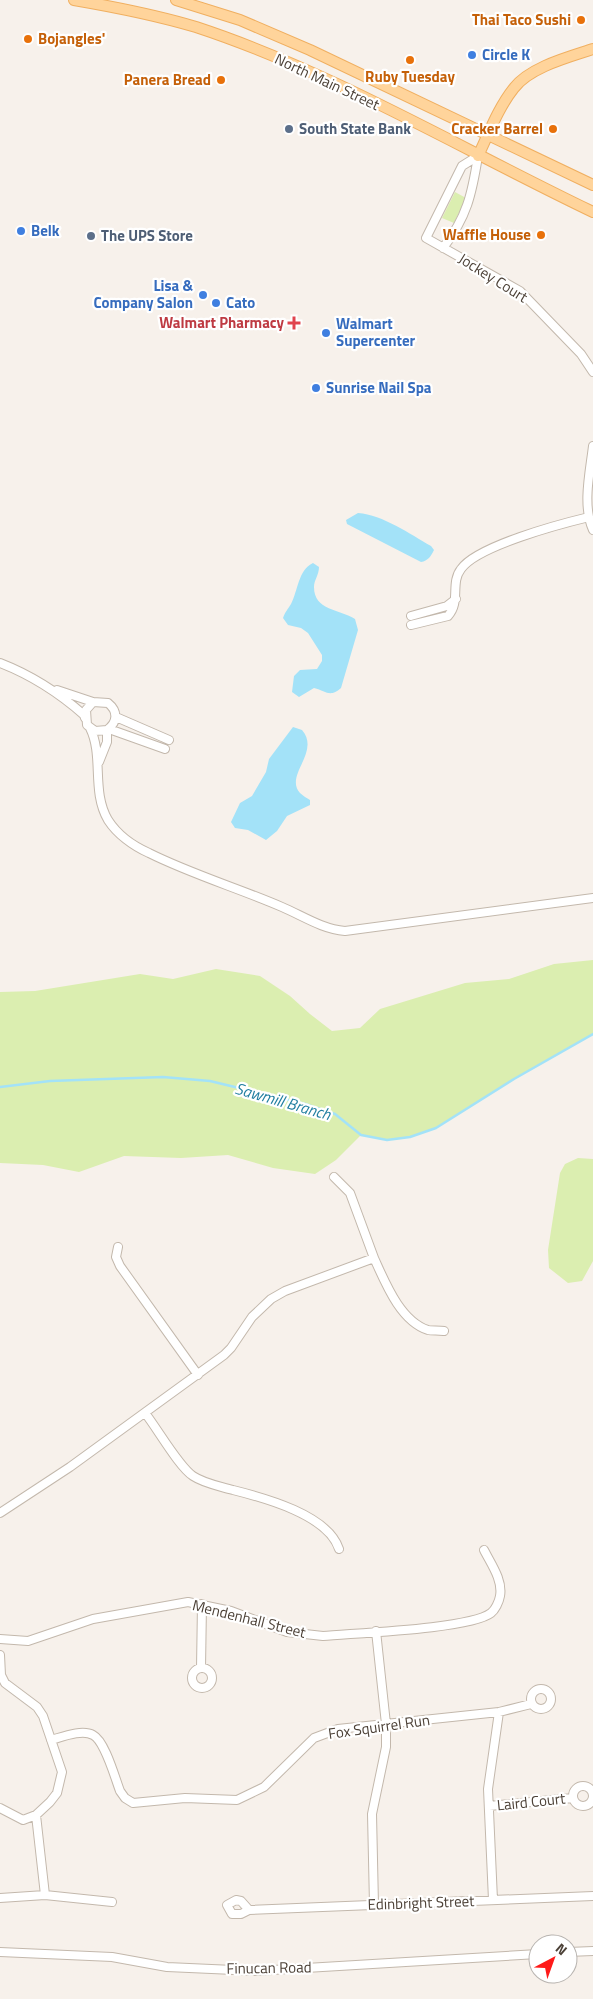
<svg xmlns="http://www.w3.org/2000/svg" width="593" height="1999" font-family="'Titillium Web',sans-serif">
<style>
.green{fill:#dbeeb0}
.water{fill:#a3e2f8}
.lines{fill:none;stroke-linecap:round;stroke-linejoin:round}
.stream{stroke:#a3e2f8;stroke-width:2.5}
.minor-casing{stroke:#c3b8ac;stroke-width:10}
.major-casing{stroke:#f0af60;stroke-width:12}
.minor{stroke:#fff;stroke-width:8}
.major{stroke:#ffd49b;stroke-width:10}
.food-dot{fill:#e8710a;stroke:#fff;stroke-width:2}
.shop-dot{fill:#3f7fe0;stroke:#fff;stroke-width:2}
.service-dot{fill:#5c6f8a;stroke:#fff;stroke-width:2}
.health-dot{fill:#e0444e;stroke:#fff;stroke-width:2}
.labels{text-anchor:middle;stroke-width:4.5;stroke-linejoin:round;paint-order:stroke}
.food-label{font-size:15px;font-weight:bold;fill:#c56008;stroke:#fff;text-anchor:end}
.shop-label{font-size:15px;font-weight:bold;fill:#366cbe;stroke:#fff;text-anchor:start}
.street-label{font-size:15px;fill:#4c4137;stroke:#fff}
.service-label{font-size:15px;font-weight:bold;fill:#4e5e75;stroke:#fff;text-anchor:start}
.health-label{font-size:15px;font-weight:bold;fill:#be3a42;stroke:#fff;text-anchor:end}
.water-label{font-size:16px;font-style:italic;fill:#207ea0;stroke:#fff}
</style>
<rect width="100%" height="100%" fill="#f7f1eb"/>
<path class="green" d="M455,192L466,198L454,223L442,218Z
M593,960V1034L514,1079L436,1128L410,1137L387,1140L361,1135L336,1160L315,1174L273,1168L228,1155L181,1158L124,1156L79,1172L43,1165L0,1163V992L35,991L140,974L173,979L216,969L260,976L290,996L310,1014L332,1031L360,1028L380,1009L465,983L509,979L554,964Z
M578,1158L593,1159V1261L582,1281L568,1283L549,1268L548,1250L560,1173L565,1164Z"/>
<path class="water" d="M358,513C383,515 410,534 431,546L434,550C431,556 428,561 421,562L347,524L346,520Z
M313,563L319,567C319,575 314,580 314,587C314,611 340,609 355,619L358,630L341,688C330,698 326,691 314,688L299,697L292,692L294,676L300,670L317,669L322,661V655L308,633L301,628L288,625L283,618C285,612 288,609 291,604C298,591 298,570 313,563Z
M293,727L302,730C321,752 284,775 300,793C303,796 307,798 310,800V805L287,816L277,831L266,840L248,830L235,828L231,822L240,803L252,796L266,772L269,759Z"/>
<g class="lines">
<path class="stream" d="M0,1087L50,1081L163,1077L210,1081L305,1104L335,1114L361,1135L387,1140L410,1137L436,1128L514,1079L593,1034"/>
<g class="minor-casing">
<path id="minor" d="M478,156L462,166L426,238L520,291L581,354L593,372
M443,248C467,217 472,194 478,156
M593,446C590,472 582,505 593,530
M411,616L447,606L456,599
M411,625L448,616C461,602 450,583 461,569C477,546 560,524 589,517
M0,663C31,675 59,693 84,715L85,718
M57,690L93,702
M116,717L169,740
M90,728C104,756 91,791 108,820C117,834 133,846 149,853C191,874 238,888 282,907C303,916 322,929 345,931L593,898
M109,729L165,749
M99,762L107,742V730C118,722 118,711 108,703L93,702L86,710L87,725L95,731L107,730
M334,1177L350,1193L374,1258
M118,1247L116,1257L120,1266L198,1375
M145,1413C157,1428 179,1467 193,1476C205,1484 220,1486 233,1490C265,1498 328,1515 339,1549
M0,1513L70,1467L224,1355L231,1348L252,1317L271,1299L285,1291L374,1258C385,1282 400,1321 428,1330C432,1331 439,1330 444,1331
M0,1639L28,1641L93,1619L188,1602L231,1611L287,1632L323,1636C355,1633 470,1629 491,1613C495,1610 499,1602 500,1596C503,1580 491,1564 484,1550
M0,1655L1,1675L5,1683L37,1707L43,1716L62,1772L57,1793L50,1802L36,1815L23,1820L0,1808
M201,1668L202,1604
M192 1678a10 10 0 1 1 20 0a10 10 0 1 1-20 0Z
M531 1699a10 10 0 1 1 20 0a10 10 0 1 1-20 0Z
M51,1740C62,1737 82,1729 93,1735C105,1741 115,1778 120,1791L125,1798L133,1803L185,1798L237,1800L264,1787L314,1738L338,1729L499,1712L531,1704
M573 1796a10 10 0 1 1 20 0a10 10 0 1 1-20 0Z
M489,1806L573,1798
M36,1815L45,1895
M0,1898L45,1895L112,1902
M493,1900L488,1789L499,1712
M374,1905L372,1814L386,1747V1724L376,1631
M249,1910L241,1901L236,1900L227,1905L232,1914H241L249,1910L593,1896
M0,1952L112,1957L167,1967L256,1971L538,1954
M568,1952L593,1951"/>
</g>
<g class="major-casing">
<path id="major" d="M74,0C115,7 156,15 196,27C333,72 463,150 593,212
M176,0L240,20L310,50L593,185
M478,156C489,133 498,108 514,88C530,67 569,57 593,49"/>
</g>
<use href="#minor" class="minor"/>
<use href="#major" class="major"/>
</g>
<g class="food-dot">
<circle cx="581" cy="20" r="5"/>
<circle cx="28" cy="39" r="5"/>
<circle cx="410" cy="60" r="5"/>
<circle cx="221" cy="80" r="5"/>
<circle cx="553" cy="129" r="5"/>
<circle cx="541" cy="235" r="5"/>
</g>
<g class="shop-dot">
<circle cx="472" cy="55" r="5"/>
<circle cx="21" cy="231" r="5"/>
<circle cx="203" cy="295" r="5"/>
<circle cx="216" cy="303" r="5"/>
<circle cx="326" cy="333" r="5"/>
<circle cx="316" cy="388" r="5"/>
</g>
<g class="service-dot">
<circle cx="289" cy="129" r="5"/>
<circle cx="91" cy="236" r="5"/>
</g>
<path class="health-dot" d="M291.5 315.5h5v5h5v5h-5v5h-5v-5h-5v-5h5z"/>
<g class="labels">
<g class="food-label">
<text x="571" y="25">Thai Taco Sushi</text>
<text x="38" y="44" text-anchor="start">Bojangles'</text>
<text x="410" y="82" text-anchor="middle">Ruby Tuesday</text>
<text x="211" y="85">Panera Bread</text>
<text x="543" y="134">Cracker Barrel</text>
<text x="531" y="240">Waffle House</text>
</g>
<g class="shop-label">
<text x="482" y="60">Circle K</text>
<text x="31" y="236">Belk</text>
<text x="193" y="291" text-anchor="end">Lisa &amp;<tspan x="193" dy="17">Company Salon</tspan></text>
<text x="226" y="308">Cato</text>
<text x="336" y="329">Walmart<tspan x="336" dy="17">Supercenter</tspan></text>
<text x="326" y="393">Sunrise Nail Spa</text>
</g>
<g class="street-label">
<text transform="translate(327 82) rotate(25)" y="5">North Main Street</text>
<text transform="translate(493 278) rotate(32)" y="5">Jockey Court</text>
<text transform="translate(249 1619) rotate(14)" y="5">Mendenhall Street</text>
<text transform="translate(379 1727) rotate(-8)" y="5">Fox Squirrel Run</text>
<text transform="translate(531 1802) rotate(-6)" y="5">Laird Court</text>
<text transform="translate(421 1903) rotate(-2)" y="5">Edinbright Street</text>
<text transform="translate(269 1968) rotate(-1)" y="5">Finucan Road</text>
</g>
<g class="service-label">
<text x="299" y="134">South State Bank</text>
<text x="101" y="241">The UPS Store</text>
</g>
<g class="health-label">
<text x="284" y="328">Walmart Pharmacy</text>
</g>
<g class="water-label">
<text transform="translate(283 1101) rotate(16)" y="6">Sawmill Branch</text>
</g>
</g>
<g transform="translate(553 1959) rotate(41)"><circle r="24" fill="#ffffff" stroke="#b7b3af"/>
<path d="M0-4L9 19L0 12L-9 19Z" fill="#ff1a19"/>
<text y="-8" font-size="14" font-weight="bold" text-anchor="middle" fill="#4c4137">N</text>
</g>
</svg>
